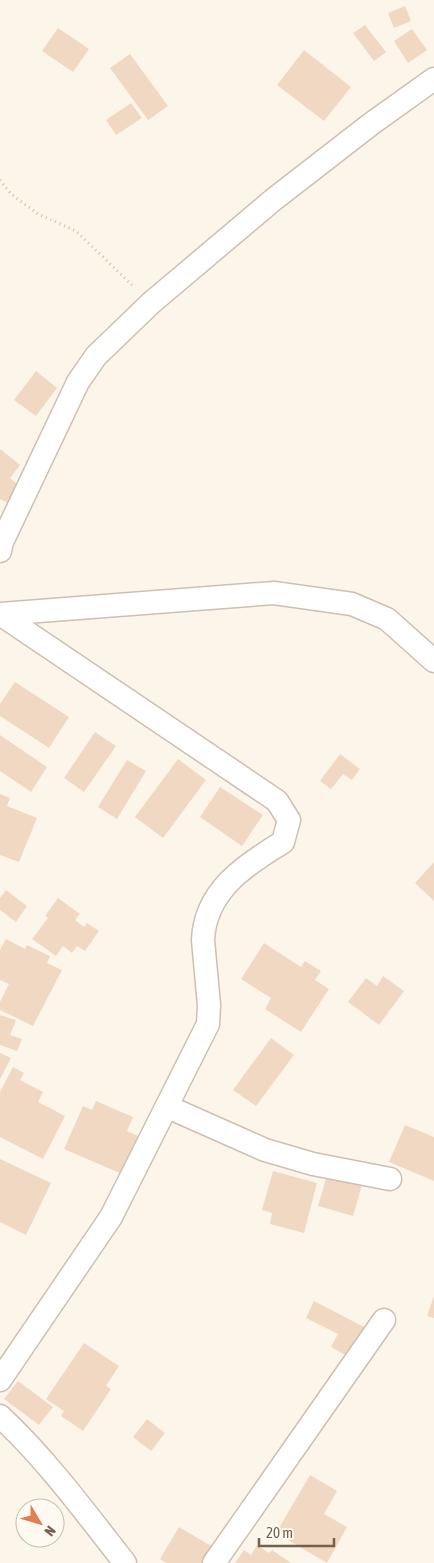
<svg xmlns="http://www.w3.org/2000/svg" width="434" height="1563" font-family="'Asap Condensed',sans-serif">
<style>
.building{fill:#f0d8c3}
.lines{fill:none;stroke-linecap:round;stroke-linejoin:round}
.street-casing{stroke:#cebfb0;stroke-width:25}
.path{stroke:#d6bca5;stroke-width:3;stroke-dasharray:1 4;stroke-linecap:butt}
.street{stroke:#fff;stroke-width:22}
</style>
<rect width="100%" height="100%" fill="#fcf6ea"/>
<path class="building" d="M405,6L411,21L394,28L388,13Z
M365,25L386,52L374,61L353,33Z
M58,28L89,49L73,72L42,51Z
M412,29L427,50L408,63L394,41Z
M304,50L351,87L324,121L277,85Z
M130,54L168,106L148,120L110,68Z
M131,103L142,118L116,135L106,120Z
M36,371L57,388L36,416L14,400Z
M0,449L20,465L10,478L22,488L10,504L0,499Z
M15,682L69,717L49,748L0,716V704Z
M95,732L116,746L84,792L64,778Z
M0,735L47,767L31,792L0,771Z
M340,754L360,769L352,780L343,774L331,789L320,781Z
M178,759L206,780L163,838L135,817Z
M127,760L146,771L117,819L98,807Z
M220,787L263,815L242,846L200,817Z
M0,794L10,798L7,806L37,818L19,862L0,855Z
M434,862V901L415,883Z
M6,890L27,906L16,922L0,910V898Z
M58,898L80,914L75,920L84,927L87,923L99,931L85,951L77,946L72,953L63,946L56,956L32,939L48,918L45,916Z
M6,939L25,949L27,945L50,956L47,963L62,970L33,1026L0,1010V1002L9,984L0,980V950Z
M264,943L301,967L305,961L321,971L315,980L329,989L301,1032L265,1009L271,998L241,979Z
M383,976L404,991L379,1025L348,1002L366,978L377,986Z
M0,1015L16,1020L10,1035L22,1039L17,1051L0,1045Z
M271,1038L294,1055L256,1106L233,1090Z
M0,1053L11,1058L0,1079Z
M13,1067L24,1073L20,1080L43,1092L38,1102L65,1116L43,1159L0,1137V1092Z
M96,1101L133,1117L127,1131L138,1136L122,1174L64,1149L83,1106L92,1110Z
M405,1125L434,1137V1181L389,1162Z
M0,1159L51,1183L26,1235L0,1222Z
M273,1171L317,1183L304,1233L270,1224L272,1213L262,1210Z
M327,1175L362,1185L353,1216L318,1206Z
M434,1296V1318L427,1316Z
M314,1301L364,1327L349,1357L331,1347L338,1334L306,1318Z
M84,1343L119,1366L106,1386L111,1389L83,1431L61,1416L64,1411L46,1399Z
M18,1381L53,1407L39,1425L4,1399Z
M147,1419L165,1433L151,1451L133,1437Z
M310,1475L337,1491L324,1514L347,1527L327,1563L276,1533Z
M179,1527L213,1547L204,1563H166L160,1559Z
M257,1545L269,1553L272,1550L291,1563H235L244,1550L251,1555Z"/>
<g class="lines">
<g class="street-casing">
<path id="street" d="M0,551L2,542L78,382L96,356L151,303L273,200L371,124L434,79
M0,614L277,801L289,820L283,842C245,865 205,891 203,940L209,1005L208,1024L111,1217L0,1380
M0,614L274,593L352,604L387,619L434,661
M168,1107L265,1150L313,1164L390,1179
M0,1416C47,1460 85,1512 125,1563
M214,1563L384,1320"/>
</g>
<path class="path" d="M0,180L11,194L38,214L76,231L134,287"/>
<use href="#street" class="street"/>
</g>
<g transform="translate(40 1523) rotate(128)"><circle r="24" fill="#fefaf1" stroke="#c8bcb0"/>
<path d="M0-4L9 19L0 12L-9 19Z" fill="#e07e55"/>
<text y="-8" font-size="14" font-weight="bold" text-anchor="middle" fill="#765f4e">N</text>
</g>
<path d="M259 1538v8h75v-8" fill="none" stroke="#765f4e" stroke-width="2.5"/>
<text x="266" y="1538" font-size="15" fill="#765f4e" stroke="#fefaf1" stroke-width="4" paint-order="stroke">20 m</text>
</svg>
